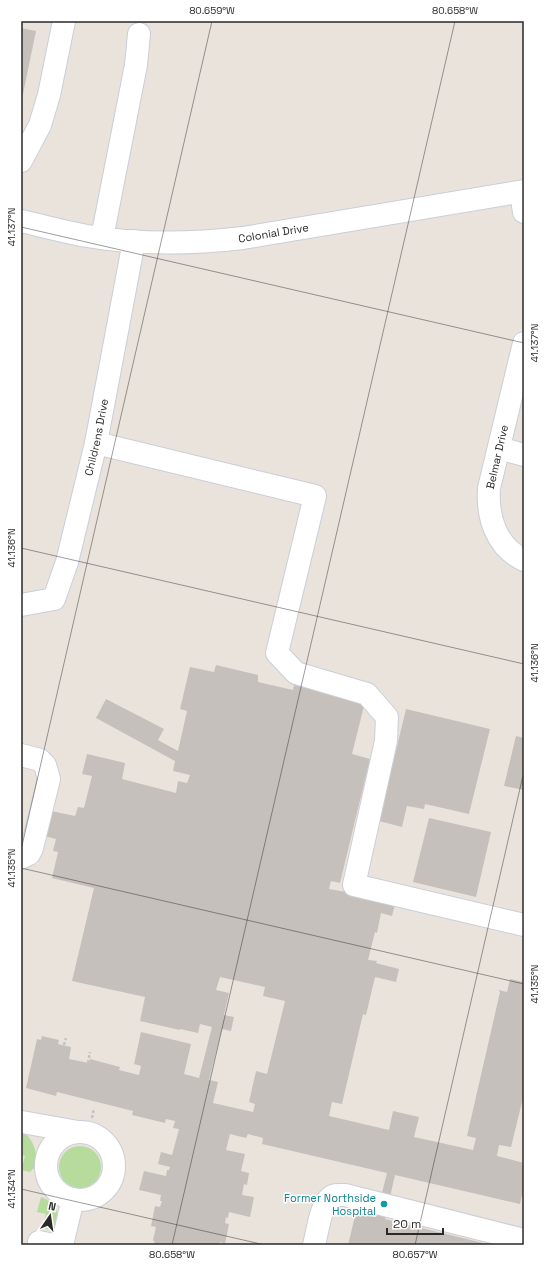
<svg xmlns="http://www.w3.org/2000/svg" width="545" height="1266" font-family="'Space Grotesk',sans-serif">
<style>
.green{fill:#b7db9d}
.building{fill:#c5c0bb;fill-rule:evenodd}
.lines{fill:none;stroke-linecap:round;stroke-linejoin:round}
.minor-casing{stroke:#caced9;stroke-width:24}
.path{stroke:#c3c3c3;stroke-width:2.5;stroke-dasharray:3 2;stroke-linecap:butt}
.minor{stroke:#fff;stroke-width:22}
.ticks{fill:none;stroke:#292929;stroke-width:1;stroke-opacity:0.45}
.culture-dot{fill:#0f9aa8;stroke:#fff;stroke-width:1.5}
.labels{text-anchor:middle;stroke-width:3;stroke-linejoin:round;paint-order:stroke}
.street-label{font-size:11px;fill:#292929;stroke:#fff}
.culture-label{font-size:11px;fill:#0d838f;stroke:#fff;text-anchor:end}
.neatline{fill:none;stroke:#292929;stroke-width:1.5}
.ticks-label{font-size:10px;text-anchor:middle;fill:#292929}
</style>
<rect width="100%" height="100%" fill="#eae3dc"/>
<path class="green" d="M21,1131C33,1137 38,1153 36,1166L30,1172L21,1170L25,1156L21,1154Z
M59 1167a21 21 0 1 1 42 0a21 21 0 1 1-42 0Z
M41,1197C57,1203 62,1214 53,1229L51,1230L42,1228L46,1214L37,1212Z"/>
<path class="building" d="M21,28L36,31L22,99H21Z
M216,665L258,675V682L293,690L294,685L365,702L352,754L370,759L340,883L331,881L329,889L396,901L392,916L381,913L377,933L375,932L368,960L377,961L376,963L399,969L396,982L375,977L366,1015L363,1014L342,1104L332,1102L329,1116L389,1130L393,1111L419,1117L414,1137L473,1150L476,1138L467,1136L500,992L499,991V990L507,992L510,979L524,982V1094L511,1147L499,1145L497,1156L524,1163V1196L522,1195L520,1204L395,1175L385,1219L491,1245H348L356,1212L376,1217L387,1173L262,1144L263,1138L248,1134L246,1138L230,1134L226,1150L245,1154L241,1171L249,1173L247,1185L244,1184L242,1195L254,1197L250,1217L229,1212L228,1218L226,1217L225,1223L229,1224L225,1244L220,1242L219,1245H156L153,1240L156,1227L151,1226L155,1206L160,1207L162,1201H160L161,1195L139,1190L144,1171L166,1176L167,1170H169L170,1167L158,1164L161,1152L172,1155L179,1129L173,1128L175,1121L166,1119L165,1123L132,1115L133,1111L57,1092L56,1096L26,1088L37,1039L41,1040L42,1036L59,1040L58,1044L71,1047L69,1059L89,1063L90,1059L120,1067L119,1070L139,1075L141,1066L134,1064L141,1032L191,1044L184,1074L199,1078L212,1027L200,1024L198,1033L180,1029V1030L140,1021L145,997L72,981L94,888L52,878L58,852L53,851L56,839L36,834L42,809L75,816L78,807L84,808L92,776L82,774L87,754L125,763L122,779L176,793L178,781L187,783L190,775L173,771L175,761L96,718L106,699L164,729L158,740L178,751L187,711L180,709L190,667L214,672ZM220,977L265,987L263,996L285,1001L267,1074L256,1071L249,1102L255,1104L253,1112L213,1103L218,1082L209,1080L222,1029L231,1031L234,1017L224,1015L229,993L216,990Z
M406,709L490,729L469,814L425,804L424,809L407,806L402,827L379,821Z
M516,736L524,738V790L504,786Z
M429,818L491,832L476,897L413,882Z"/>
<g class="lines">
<g class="minor-casing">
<g id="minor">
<path d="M21,161L40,125L49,95L64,21"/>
<path d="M521,192L524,212"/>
<path id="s1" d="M21,221C43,226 65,232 87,236C138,245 191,244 243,238L524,191"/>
<path d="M102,238L136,65L139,34"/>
<path d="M524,343L489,488C487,517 496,547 524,560"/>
<path d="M96,443L315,496L277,653L296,673L367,694L387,717L386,741L354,885L524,925"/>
<path d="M499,448L524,455"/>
<path id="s2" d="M21,605L54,599L67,562L96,443L134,241"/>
<path d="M21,755L40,760L45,765L49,779L32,848L29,854L21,858"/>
<path d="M22,1122L78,1132"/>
<circle cx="80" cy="1166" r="34"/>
<path d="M39,1242L54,1245"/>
<path d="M62,1245L73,1199"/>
<path d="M314,1245C317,1234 321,1204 330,1198C334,1194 340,1195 345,1195L524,1240"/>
</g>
</g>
<path class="path" d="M64,1045L66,1038
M88,1063L90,1052
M92,1118L94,1108"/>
<use href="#minor" class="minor"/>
</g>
<path class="ticks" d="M518,21L524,22M21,227L524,343M21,548L524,664M21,850L212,21M21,868L524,984M21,1189L265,1245M172,1245L455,21M415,1245L524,771"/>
<circle class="culture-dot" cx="384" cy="1204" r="4"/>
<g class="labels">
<g class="street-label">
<text dy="4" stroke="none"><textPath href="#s1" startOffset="255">Colonial Drive</textPath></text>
<text dy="4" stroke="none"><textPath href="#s2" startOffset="201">Childrens Drive</textPath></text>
<text transform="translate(497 457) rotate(-77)" y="4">Belmar Drive</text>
</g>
<g class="culture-label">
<text x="376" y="1202">Former Northside<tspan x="376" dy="13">Hospital</tspan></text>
</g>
</g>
<rect width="545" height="1266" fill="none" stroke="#ffffff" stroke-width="44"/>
<g transform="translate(50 1216) rotate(13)" stroke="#ffffff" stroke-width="3" paint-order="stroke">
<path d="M0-3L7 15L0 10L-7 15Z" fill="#292929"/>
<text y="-6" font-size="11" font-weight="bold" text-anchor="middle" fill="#292929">N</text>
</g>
<path d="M387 1228v6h56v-6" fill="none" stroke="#292929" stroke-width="2"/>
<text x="393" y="1228" font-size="12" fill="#292929" stroke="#ffffff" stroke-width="3" paint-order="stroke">20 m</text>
<rect x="22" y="22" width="501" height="1222" class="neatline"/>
<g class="ticks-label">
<text x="212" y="14">80.659°W</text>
<text x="455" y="14">80.658°W</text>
<text transform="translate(11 227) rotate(-90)" y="4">41.137°N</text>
<text transform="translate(534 343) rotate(-90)" y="4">41.137°N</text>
<text transform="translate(11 548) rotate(-90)" y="4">41.136°N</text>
<text transform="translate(534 663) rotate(-90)" y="4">41.136°N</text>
<text transform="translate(11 868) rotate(-90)" y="4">41.135°N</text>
<text transform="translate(534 984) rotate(-90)" y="4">41.135°N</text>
<text transform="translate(11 1189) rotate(-90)" y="4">41.134°N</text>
<text x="172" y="1258">80.658°W</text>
<text x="415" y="1258">80.657°W</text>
</g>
</svg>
